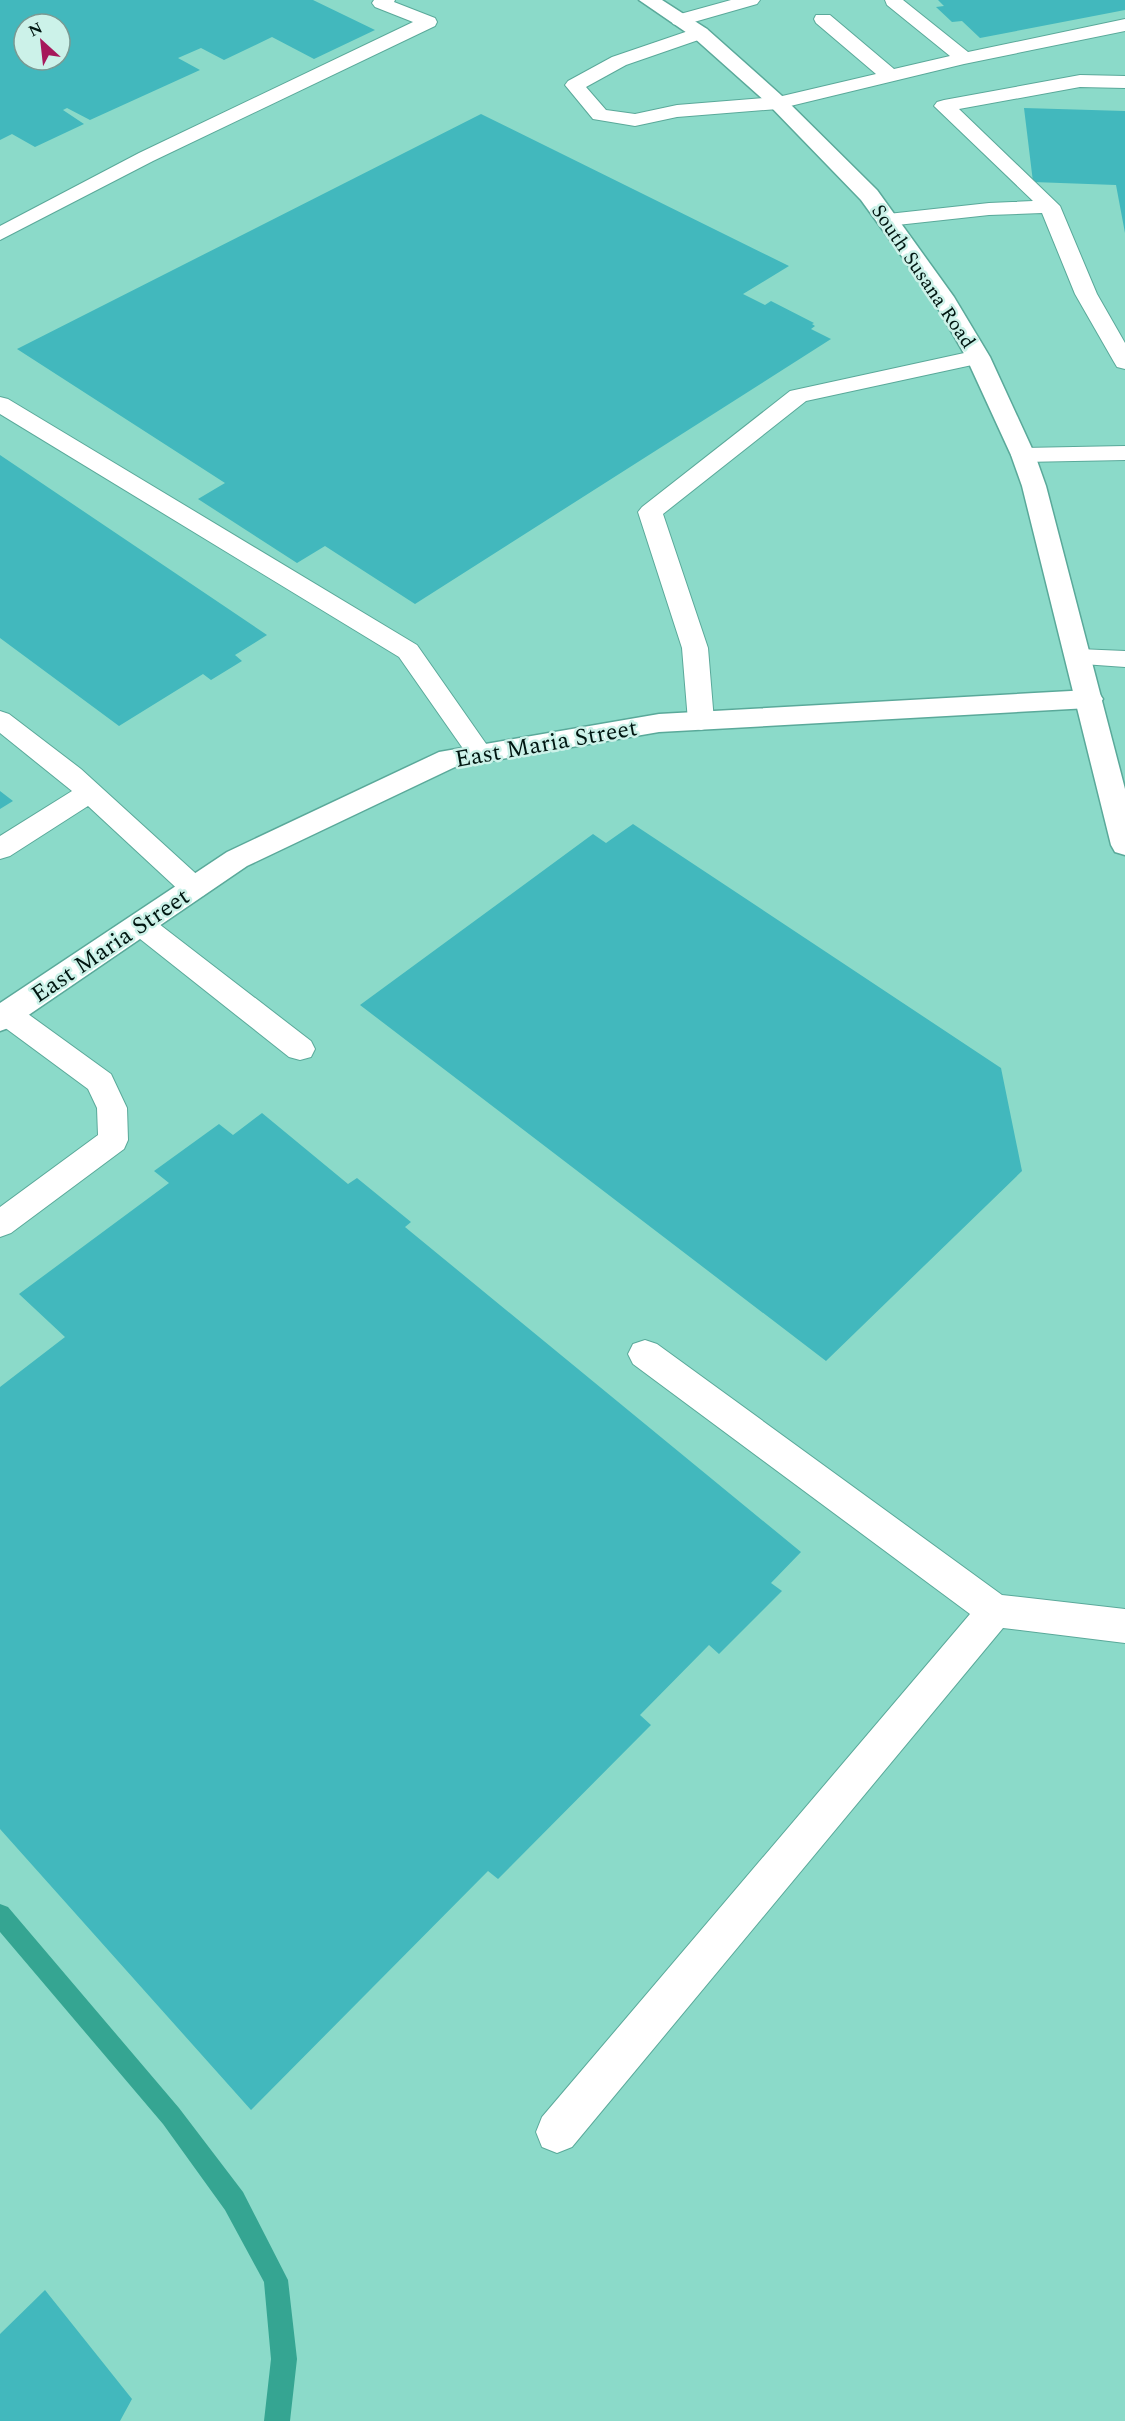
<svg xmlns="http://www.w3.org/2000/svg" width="1125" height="2421" font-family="Spectral,serif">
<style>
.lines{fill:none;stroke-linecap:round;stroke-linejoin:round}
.stream{fill:#35a592;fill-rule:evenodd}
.building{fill:#42b8bd;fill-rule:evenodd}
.service-casing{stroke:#5aa99a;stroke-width:2}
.minor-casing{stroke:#5aa99a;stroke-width:3}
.tertiary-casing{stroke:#5aa99a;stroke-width:3}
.service{fill:#fff;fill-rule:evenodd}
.minor{fill:#fff;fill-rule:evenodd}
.tertiary{fill:#fff;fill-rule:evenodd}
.labels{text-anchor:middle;stroke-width:5;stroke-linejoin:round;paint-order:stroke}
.far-street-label{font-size:20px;fill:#001611;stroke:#ccf2e9}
.street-label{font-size:24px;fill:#001611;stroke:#ccf2e9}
</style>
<rect width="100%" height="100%" fill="#8bdac9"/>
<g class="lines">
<path class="stream" d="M0,1904L8,1907L179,2108L243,2192L288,2280L297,2359L290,2421H264L271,2359L264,2282L225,2210L163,2124L0,1932Z"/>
</g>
<path class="building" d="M0,0H313L375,30L314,59L272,37L224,60L201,48L178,58L200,70L90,120L67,108L63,110L84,124L35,147L12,134L0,140ZM24,24H60V60H24Z
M938,0H1125V10L980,38L962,21L952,22L936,7L944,6Z
M1024,108L1125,111V233L1116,185L1033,182Z
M481,114L789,266L743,294L765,305L771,301L814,323L812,324L815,326L811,329L831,339L415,604L325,546L297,563L198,499L225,483L17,349Z
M0,455L267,635L235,655L242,661L211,680L203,674L119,726L0,638Z
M0,791L13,801L0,809Z
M633,824L1001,1068L1022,1171L826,1361L360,1005L593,834L606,843Z
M262,1113L348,1184L357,1178L411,1222L405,1227L801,1552L771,1583L782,1591L719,1654L709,1645L640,1715L651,1725L498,1879L488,1871L251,2110L0,1829V1387L65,1337L19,1294L169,1183L154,1171L219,1124L233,1135Z
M45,2290L132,2399L120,2421H0V2334Z"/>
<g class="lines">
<g class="service-casing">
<path id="service" d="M374,0H395L394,2L435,18L437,22L435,26L153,161L0,240V226L139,153L413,22L375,7L372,3Z
M731,0H760L757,4L680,26L673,24L671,20L673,16Z
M885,0H903L968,52L1125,19V31L964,64L778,109L677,117L635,126L593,119L565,85L568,81L612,57L700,27L707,29L709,33L707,37L626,65L586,87L606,110L635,114L677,105L778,97L876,74L816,23L814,19L816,15H830L894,69L950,56L887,5Z
M1080,75L1125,76V88L1080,87L959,109L1060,206L1097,294L1125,343V369L1117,367L1114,362L1075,294L1042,213L989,215L888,226L881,224L878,220L881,216L888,214L989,203L1033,201L934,106L937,102L944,100Z
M978,350L986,352L989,357L986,362L806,401L663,514L708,648L714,721L710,727L701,730L692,727L688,721L682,648L638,512L642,507L790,391Z
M0,397L8,399L417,645L489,748L493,754L489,760L480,763L471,760L399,657L0,414Z
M1125,446V460L1023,462L1015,460L1011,455L1015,450L1023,448Z
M1078,649L1125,651V667L1069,663L1065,657L1069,651Z
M0,711L9,714L81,769L204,881L208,888L204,895L194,898L184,895L88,806L10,856L0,859V836L72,791L0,733Z
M140,914L150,917L311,1041L315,1049L311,1057L300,1060L289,1057L130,931L126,924L130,917Z
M7,1003L17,1006L111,1074L127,1108L128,1140L124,1149L11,1233L0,1237V1207L98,1135L97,1108L88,1089L0,1024V1005Z
M645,1340L657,1344L1002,1595L1125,1609V1643L1003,1628L572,2147L557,2153L542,2147L536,2132L542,2117L970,1614L633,1364L628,1354L633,1344Z"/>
</g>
<g class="minor-casing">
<path id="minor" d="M1089,690L1099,693L1103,699L1099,705L1089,708L659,732L455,767L247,866L11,1027L0,1031V1003L227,852L439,752L659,714Z"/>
</g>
<g class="tertiary-casing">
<path id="tertiary" d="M639,0H662L707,29L781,95L877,190L954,297L990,357L1035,455L1046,486L1125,789V855L1115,852L1111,845L1022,486L1011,455L966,357L932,298L861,200L767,103L693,37Z"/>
</g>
<use href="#service" class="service"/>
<use href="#minor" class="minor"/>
<use href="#tertiary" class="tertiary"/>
</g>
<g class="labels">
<g class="far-street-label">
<text transform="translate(924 276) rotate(56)" y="7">South Susana Road</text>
</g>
<g class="street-label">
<text transform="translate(546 743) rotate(-10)" y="8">East Maria Street</text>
<text transform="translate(110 945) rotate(-34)" y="8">East Maria Street</text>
</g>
</g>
<g transform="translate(42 42) rotate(333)"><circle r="28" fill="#ccf2e9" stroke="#7a9a93" stroke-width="1.5"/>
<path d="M0-4.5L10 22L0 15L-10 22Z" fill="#a6195b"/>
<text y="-9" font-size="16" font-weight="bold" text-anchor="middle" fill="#001611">N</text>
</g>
</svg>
